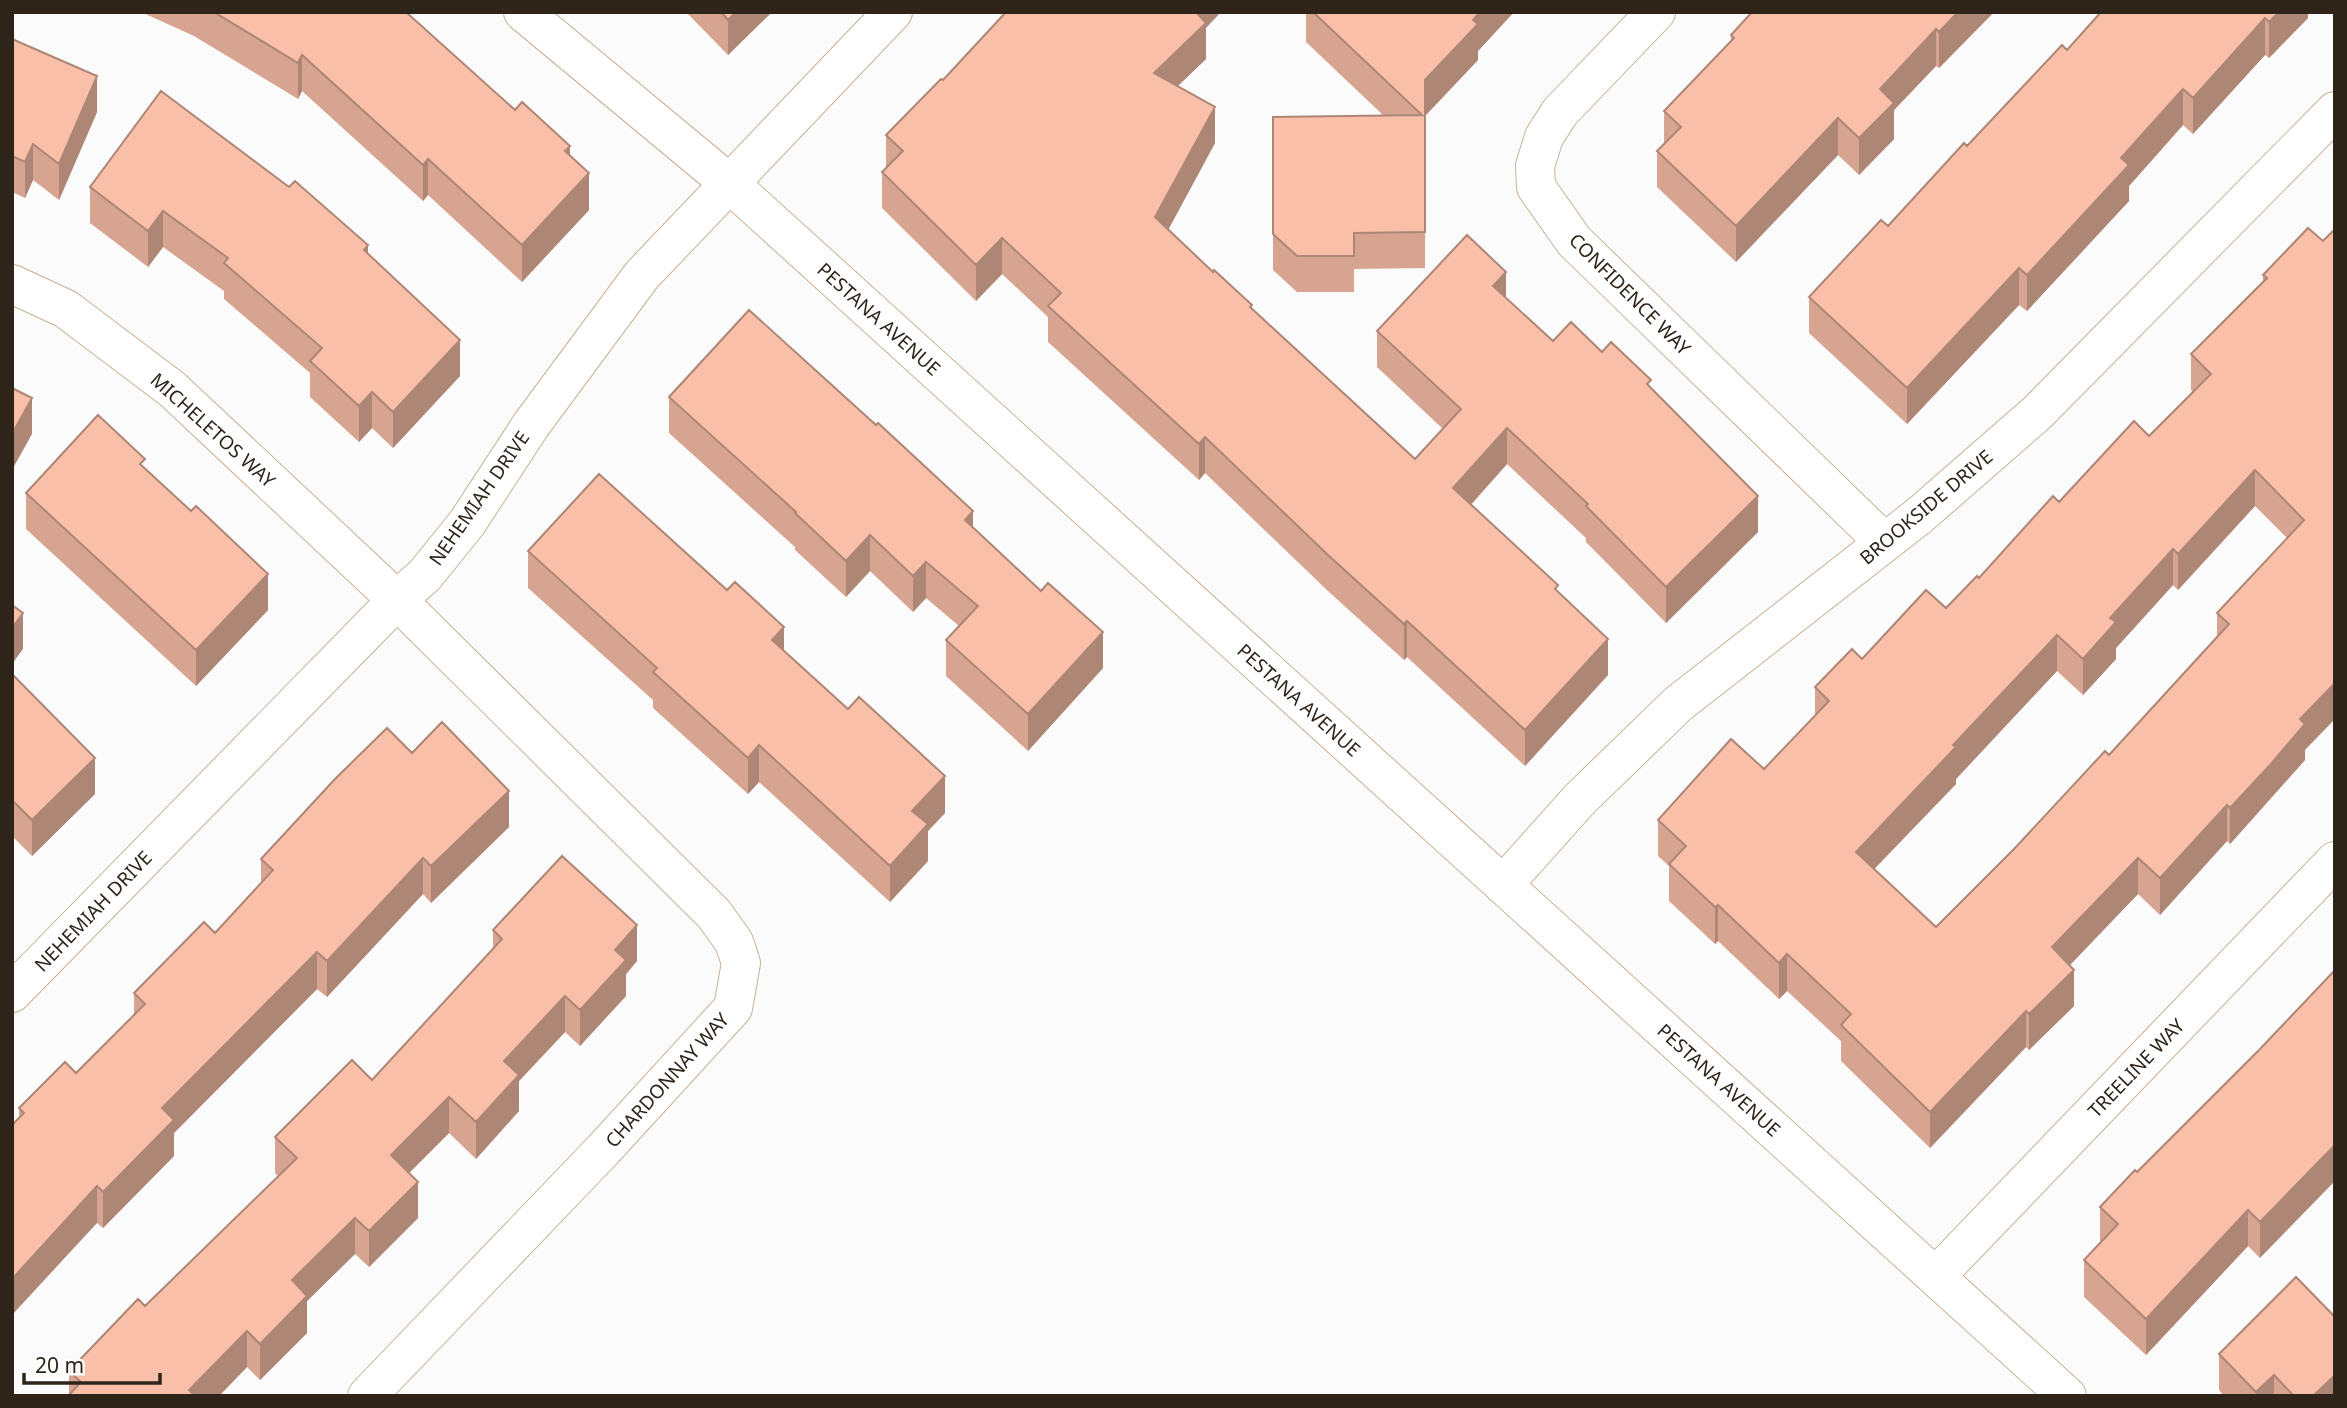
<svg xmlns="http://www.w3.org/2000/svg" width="2347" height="1408" font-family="'Noto Sans',sans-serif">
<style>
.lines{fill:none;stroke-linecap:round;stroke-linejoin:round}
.minor-casing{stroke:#cab096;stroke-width:40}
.tertiary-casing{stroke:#cab096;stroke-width:40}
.minor{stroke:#fff;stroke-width:38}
.tertiary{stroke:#fff;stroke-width:38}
.wall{fill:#d6a491;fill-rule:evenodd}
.shaded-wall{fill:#ae8676}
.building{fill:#f9bfa9;stroke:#ae8676;stroke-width:2;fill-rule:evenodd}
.labels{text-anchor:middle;stroke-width:5;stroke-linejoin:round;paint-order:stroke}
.street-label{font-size:19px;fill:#2e241a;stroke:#fff}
</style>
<rect width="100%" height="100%" fill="#fbfbfb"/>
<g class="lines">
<g class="minor-casing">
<path id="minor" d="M1656,12L1560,112L1544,137L1535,166L1536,187L1574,241L1884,542
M12,284L66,309L172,389L397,600L714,914L734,942L741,963L733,1008L603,1150L367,1396
M1503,885L1580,799L1678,704L1920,515L2038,412L2335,111
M1937,1275L2335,861"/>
</g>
<g class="tertiary-casing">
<path id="tertiary" d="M523,12L729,183L2067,1396
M12,993L397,600L425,575L467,523L531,425L642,275L893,12"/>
</g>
<use href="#minor" class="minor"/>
<use href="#tertiary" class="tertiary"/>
</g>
<path class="wall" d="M141,12H406L515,110L570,156L589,210L522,282L428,195L423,201L302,91L298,99L194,36Z
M686,12H772L728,55Z
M1306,12H1514L1478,51V60L1425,116V268L1354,269V292H1297L1273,270V117L1384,116L1306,42Z
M1752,12H1994L1939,68L1936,66L1894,110V139L1859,175L1838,155L1736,262L1657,187V151L1664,144V111L1731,41V35Z
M2308,12V18L2269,58L2265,55L2193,134L2183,125L2129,186V201L2027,311L2019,305L1907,424L1809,333V297L1888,226L2067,50Z
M1206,28V59L1177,86L1215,143L1168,230L1415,459L1443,429L1377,367V331L1506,298L1553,341L1602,352L1651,388L1758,532L1666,623L1586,542V538L1507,464L1471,505L1558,593L1608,675L1525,766L1407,657L1404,660L1328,591L1205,473L1199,480L1048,342V317L1002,274L976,301L882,208V172L886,168V135L943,80Z
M12,39L97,112L59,200L33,180L25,198L12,192Z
M90,187L368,254L460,376L393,448L372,428L359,442L310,397V373L224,299V291L163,247L148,267L90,223Z
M2308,228L2305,760L2230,844L2227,841L2160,915L2138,894L2069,965L2074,1006L2029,1050L2026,1047L1930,1148L1841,1061V1041L1787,991L1779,999L1718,941L1715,944L1669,901V866L1658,856V820L1764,769L1815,715V687L1946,608L2059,502L2149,436L2193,392L2191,390V354L2263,282V275ZM2255,506L2287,538L2217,613V637L2109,755L1936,927L1874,869L1956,784V779L2057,671L2083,695L2116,659V648L2173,585L2178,590Z
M669,397L973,527L1041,591L1103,668L1028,751L946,676V640L959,626L926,598L913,612L870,571L846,597L795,550V547L669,433Z
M145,468L191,511L268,610L196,686L26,529V493Z
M528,551L784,651L945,813L928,831V861L890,902L759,782L748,794L653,708V700L528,588Z
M12,674L95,794L32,856L12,836Z
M412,753L509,827L431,903L423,894L327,997L317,989L174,1133V1156L103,1228L97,1223L19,1118V1108L76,1073L134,1016V993L215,933L261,883V859Z
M493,930L637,961L626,974V996L580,1046L565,1032L519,1081V1111L476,1159L449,1133L409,1173L418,1218L369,1267L355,1254L307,1301V1333L260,1380L247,1367L219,1396H68L69,1394V1371L145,1306L278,1176L275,1173V1137L372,1080L493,948Z
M2260,1049V1258L2248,1246L2146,1355L2084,1297V1260L2100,1243V1207L2137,1172Z
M2219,1354L2335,1396H2224L2219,1390Z"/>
<path class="shaded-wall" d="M736,12H772L728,55V20Z
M1191,12H1221L1206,28V59L1154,109V73Z
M1480,12H1514L1478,51V60L1425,116V80Z
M1958,12H1994L1939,68V32Z
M2279,12H2308V18L2269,58V22Z
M2265,18V55L2193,134V98Z
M1936,29V66L1894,110V139L1859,175V138L1880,89Z
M302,55V91L298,99V63Z
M97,76V112L59,200V164Z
M2183,89V125L2129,186V201L2027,311V275L2121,158Z
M1215,107V143L1155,254V217Z
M1838,118V155L1736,262V226Z
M33,144V180L25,198V162Z
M570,146V182L565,151Z
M428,159V195L423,201V165Z
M589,173V210L522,282V245Z
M163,211V247L148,267V231Z
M1002,238V274L976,301V265Z
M368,245V281L364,250Z
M2019,268V305L1907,424V388Z
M1506,272V308L1493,286Z
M460,340V376L393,448V412Z
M372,392V428L359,442V406Z
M32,398V434L12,470V434Z
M1507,428V464L1453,524V488Z
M1205,437V473L1199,480V444Z
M2255,470V506L2178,590V554Z
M1758,496V532L1666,623V587Z
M973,511V548L965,520Z
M870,535V571L846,597V561Z
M2173,549V585L2116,648V659L2083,695V659L2110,618Z
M926,562V598L913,612V576Z
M268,574V610L196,686V650Z
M23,613V649L12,664V628Z
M1407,621V657L1404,660V624Z
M784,627V663L772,640Z
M1103,632V668L1028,751V714Z
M2057,635V671L1956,779V784L1856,888V852L1953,745Z
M1608,639V675L1525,766V730Z
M2335,683V719L2305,750V760L2230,844V808L2300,719Z
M759,745V782L748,794V758Z
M95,758V794L32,856V820Z
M945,776V813L928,831V861L890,902V866L912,811Z
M509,791V827L431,903V866Z
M2227,805V841L2160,915V878Z
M423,858V894L327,997V961Z
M2138,858V894L2052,984V947Z
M1718,905V941L1715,944V907Z
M637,925V961L626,974V996L580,1046V1010L615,950Z
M317,952V989L174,1133V1156L103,1228V1192L162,1108Z
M1787,954V991L1779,999V963Z
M2074,970V1006L2029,1050V1014Z
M565,996V1032L519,1081V1111L476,1159V1122L504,1061Z
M2026,1011V1047L1930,1148V1112Z
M449,1097V1133L391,1191V1155Z
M2335,1145V1181L2260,1258V1222Z
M418,1182V1218L369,1267V1231Z
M97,1186V1223L12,1315V1279Z
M2248,1210V1246L2146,1355V1319Z
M355,1218V1254L307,1301V1333L260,1380V1344L292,1280Z
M247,1331V1367L219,1396H189V1390Z
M2274,1375V1396H2256V1392Z
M2335,1375V1396H2313Z"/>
<path class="building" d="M214,12H406L515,110L522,102L570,146L565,151L589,173L522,245L428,159L423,165L302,55L298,63Z
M721,12H736L728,20Z
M1006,12H1196L1206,23L1154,73L1215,107L1155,217L1213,272L1214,270L1252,305L1250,307L1415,459L1461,409L1377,331L1467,235L1506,272L1493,286L1553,341L1571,322L1602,352L1611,342L1651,380L1647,384L1758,496L1666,587L1586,506L1588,504L1507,428L1453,488L1558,585L1555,589L1608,639L1525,730L1407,621L1404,624L1328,555L1205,437L1199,444L1048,306L1061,293L1002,238L976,265L882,172L903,151L886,135L941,79L943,80Z
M1313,12H1480L1473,20L1478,24L1425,80V232L1354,233V256H1297L1273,234V117L1422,115Z
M1752,12H1958L1939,32L1936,29L1880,89L1894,103L1859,138L1838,118L1736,226L1657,151L1681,127L1664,111L1734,38L1731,35Z
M2101,12H2279L2269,22L2265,18L2193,98L2183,89L2121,158L2129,165L2027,275L2019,268L1907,388L1809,297L1881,220L1888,226L1964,143L1967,146L2062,45L2067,50Z
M12,39L97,76L59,164L33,144L25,162L12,156Z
M161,91L289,187L295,181L368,245L364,250L460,340L393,412L372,392L359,406L310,361L322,348L224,263L228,258L163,211L148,231L90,187Z
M2308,228L2323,241L2335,229V683L2300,719L2305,724L2270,765L2230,808L2227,805L2160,878L2138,858L2052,947L2074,970L2029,1014L2026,1011L1930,1112L1841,1025L1851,1014L1787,954L1779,963L1718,905L1715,907L1669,864L1686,846L1658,820L1731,739L1764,769L1829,701L1815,687L1852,649L1862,659L1926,590L1946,608L1977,576L1979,578L2053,496L2059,502L2134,421L2149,436L2211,374L2191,354L2267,278L2263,275ZM2255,470L2304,520L2217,613L2229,624L2109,755L2105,751L2014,849L1936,927L1856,852L1956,747L1953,745L2057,635L2083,659L2116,622L2110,618L2173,549L2178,554Z
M749,310L876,425L878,423L973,511L965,520L1041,591L1048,583L1103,632L1028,714L946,640L978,606L926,562L913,576L870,535L846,561L795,513L796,512L669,397Z
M12,388L32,398L12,434Z
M98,415L145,459L140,464L191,511L196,506L268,574L196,650L26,493Z
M599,474L727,590L735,582L784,627L772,640L848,709L859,697L945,776L912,811L928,824L890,866L759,745L748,758L653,672L657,668L528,551Z
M12,605L23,613L12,628Z
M12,674L95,758L32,820L12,800Z
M442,722L509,791L431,866L423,858L327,961L317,952L162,1108L174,1120L103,1192L97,1186L12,1279V1125L24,1113L19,1108L65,1062L76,1073L145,1004L134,993L204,922L215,933L273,870L261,859L335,779L387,728L412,753Z
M562,856L637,925L615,950L626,960L580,1010L565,996L504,1061L519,1075L476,1122L449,1097L391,1155L418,1182L369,1231L355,1218L292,1280L307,1296L260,1344L247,1331L189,1390L195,1396H68L81,1382L69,1371L138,1299L145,1306L297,1158L275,1137L352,1060L372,1080L502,939L493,930Z
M2335,970V1145L2260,1222L2248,1210L2146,1319L2084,1260L2118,1224L2100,1207L2135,1170L2137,1172L2260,1049Z
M2296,1277L2335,1317V1375L2313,1396H2294L2274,1375L2256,1392L2219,1354Z"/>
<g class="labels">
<g class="street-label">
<text transform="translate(1630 294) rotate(45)" y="7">CONFIDENCE WAY</text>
<text transform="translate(879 319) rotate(42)" y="7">PESTANA AVENUE</text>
<text transform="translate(213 430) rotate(42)" y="7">MICHELETOS WAY</text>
<text transform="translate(479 498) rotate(-55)" y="7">NEHEMIAH DRIVE</text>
<text transform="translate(1926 507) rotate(-40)" y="7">BROOKSIDE DRIVE</text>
<text transform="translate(1299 700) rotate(42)" y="7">PESTANA AVENUE</text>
<text transform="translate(93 911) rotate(-46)" y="7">NEHEMIAH DRIVE</text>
<text transform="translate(2136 1068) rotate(-46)" y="7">TREELINE WAY</text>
<text transform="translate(667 1080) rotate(-48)" y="7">CHARDONNAY WAY</text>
<text transform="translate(1719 1080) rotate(42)" y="7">PESTANA AVENUE</text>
</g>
</g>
<rect width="2347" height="1408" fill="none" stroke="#2e241a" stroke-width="28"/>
<path d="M24 1373v10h136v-10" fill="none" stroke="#2e241a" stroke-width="3.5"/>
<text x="35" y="1373" font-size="21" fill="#2e241a" stroke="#ffffff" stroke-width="5" paint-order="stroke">20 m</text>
</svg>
